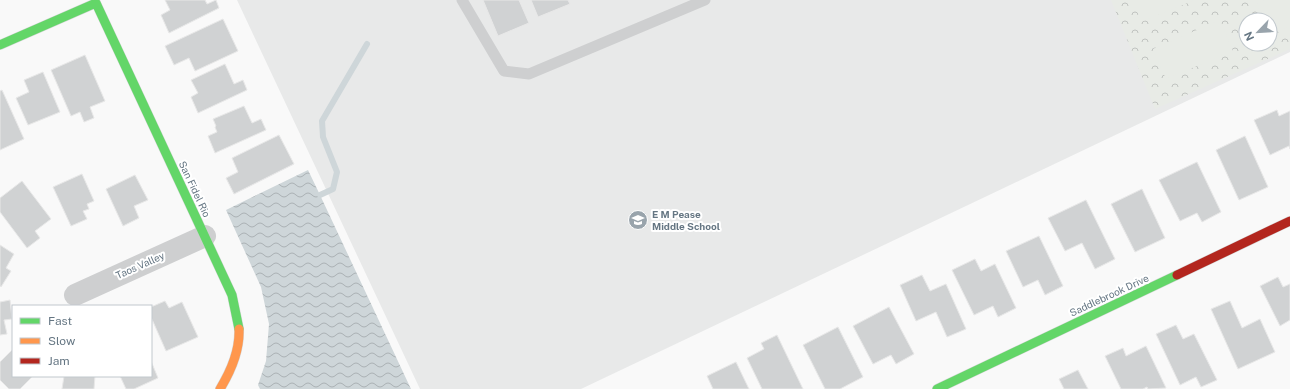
<svg xmlns="http://www.w3.org/2000/svg" width="1290" height="389" font-family="'Public Sans',sans-serif">
<style>
.built{fill:#e8e9e9;fill-rule:evenodd}
.forest{fill:url(#forest-crowns);fill-rule:evenodd}
.garden{fill:#e8ebe6}
.water{fill:url(#water-waves)}
.lines{fill:none;stroke-linecap:round;stroke-linejoin:round}
.stream{stroke:#ced6d9;stroke-width:6}
.building{fill:#d0d2d3;stroke:#e8e8e8}
.fast-casing{stroke:#d5d6d7;stroke-width:10}
.slow-casing{stroke:#d5d6d7;stroke-width:10}
.jam-casing{stroke:#d5d6d7;stroke-width:10}
.lane{stroke:#cecfd0;stroke-width:11}
.street{stroke:#cecfd0;stroke-width:22}
.fast{stroke:#63d668;stroke-width:9}
.slow{stroke:#ff974d;stroke-width:9}
.jam{stroke:#b3261e;stroke-width:9}
.labels{text-anchor:middle;stroke-width:4;stroke-linejoin:round;paint-order:stroke}
.street-label{font-size:10px;fill:#657683;stroke:#fff}
.poi-label{font-size:10px;font-weight:bold;fill:#657683;stroke:#fff;text-anchor:start}
</style>
<defs>
<pattern id="forest-crowns" width="20" height="18" patternUnits="userSpaceOnUse"><rect width="20" height="18" fill="#e8ebe6"/><path d="M2 6a3 3 0 1 1 6 0M12 15a3 3 0 1 1 6 0" fill="none" stroke="#c0c3c0"/></pattern>
<pattern id="water-waves" width="16" height="10" patternUnits="userSpaceOnUse"><rect width="16" height="10" fill="#ced6d9"/><path d="M0 5q4-4 8 0t8 0" fill="none" stroke="#abb2b5"/></pattern>
</defs>
<rect width="100%" height="100%" fill="#f9f9f9"/>
<path class="built" d="M237,0H1290V52L581,389H420ZM1246,20H1270V44H1246Z"/>
<path class="forest" d="M1111,0H1290V49L1155,109ZM1246,20H1270V44H1246Z"/>
<path class="garden" d="M1133,0H1195L1141,22Z
M1265,0H1290V26L1270,35V20H1263L1256,4Z
M1220,20L1233,51L1166,79L1153,49Z"/>
<path class="water" d="M308,170L320,195L411,389H260L258,385L266,361L269,324L261,287L226,210Z"/>
<g class="lines">
<path class="stream" d="M320,195L333,189L337,172L323,137L322,121L367,44"/>
</g>
<path class="building" d="M165,0H205L207,4L216,0L219,8L169,33L161,15L170,10Z
M483,0H519L529,23L498,36Z
M531,0H568L570,4L538,17Z
M223,19L238,51L195,71L189,58L174,65L165,46Z
M85,55L105,101L90,107L94,118L84,122L80,112L71,116L51,70Z
M225,64L234,84L243,80L247,90L198,113L191,97L198,93L191,80Z
M43,72L60,112L28,125L16,98L29,92L24,80Z
M2,90L24,139L0,150V91Z
M244,106L252,123L261,119L266,130L215,153L208,136L217,132L215,127L216,126L213,119Z
M1277,110L1279,116L1290,111V149L1289,146L1270,155L1254,120Z
M279,135L294,164L234,194L226,178L238,172L232,158Z
M1245,136L1268,187L1239,200L1216,150Z
M1197,162L1221,212L1202,222L1197,213L1180,221L1159,180Z
M82,174L94,201L87,204L89,209L83,211L87,219L71,226L53,187Z
M135,175L148,200L134,206L139,218L123,226L106,189Z
M22,181L51,219L35,231L40,238L27,248L0,212V198Z
M1142,189L1165,238L1135,252L1111,204Z
M1086,200L1115,259L1095,269L1082,243L1065,251L1048,218Z
M1039,236L1063,286L1045,295L1038,280L1023,287L1006,251Z
M0,245L14,254L6,268L11,271L1,287L0,286Z
M975,259L981,271L995,264L1016,308L998,317L993,306L974,315L952,270Z
M922,275L930,291L946,284L966,329L947,337L936,312L916,321L900,285Z
M1278,277L1283,287L1290,284V320L1280,326L1260,286Z
M10,300L12,319L4,320L7,334L0,335V302Z
M165,301L169,308L182,302L198,337L166,351L151,317V307Z
M1230,301L1242,328L1260,319L1275,352L1238,369L1211,309Z
M889,307L914,354L896,364L891,355L873,364L853,326Z
M1176,325L1183,339L1194,334L1217,380L1201,387L1196,377L1180,385L1156,334Z
M838,327L863,377L840,389H825L803,345Z
M777,335L803,389H762L747,358L764,349L761,343Z
M1146,346L1166,388L1148,389L1147,387L1143,389H1121L1105,356L1123,348L1126,356Z
M13,349V376H33L20,389H9L0,380V362Z
M151,361L158,378L134,389H126L120,376H151Z
M736,362L749,389H713L707,376Z
M1078,370L1088,389H1064L1059,379Z
M64,376H95L94,389H62Z"/>
<g class="lines">
<g class="fast-casing">
<path id="fast" d="M0,45L96,3L232,295L239,329
M937,389L1177,275"/>
</g>
<g class="slow-casing">
<path id="slow" d="M220,389C231,371 240,351 239,329"/>
</g>
<g class="jam-casing">
<path id="jam" d="M1177,275L1290,221"/>
</g>
<path class="lane" d="M462,0L504,71L529,74L705,0"/>
<path class="street" d="M75,295L205,236"/>
<use href="#fast" class="fast"/>
<use href="#slow" class="slow"/>
<use href="#jam" class="jam"/>
</g>
<defs>
<g id="school-disc" transform="scale(1)"><circle r="9.5" fill="#99a4ac" stroke="#fff"/><path d="M0-5L7-2L0 1L-7-2ZM-4 1L0 2.5L4 1V4Q0 6-4 4Z" fill="#fff"/></g>
</defs>
<g fill-rule="evenodd">
<use href="#school-disc" x="638" y="220"/>
</g>
<g class="labels">
<g class="street-label">
<text transform="translate(195 189) rotate(65)" y="4">San Fidel Rio</text>
<text transform="translate(140 265) rotate(-24)" y="4">Taos Valley</text>
<text transform="translate(1109 295) rotate(-25)" y="4">Saddlebrook Drive</text>
</g>
<g class="poi-label">
<text x="652" y="218">E M Pease<tspan x="652" dy="12">Middle School</tspan></text>
</g>
</g>
<rect x="12" y="305" width="140" height="72" fill="#ffffff" stroke="#c1c8cd"/>
<rect x="20" y="318" width="20" height="6" fill="#63d668" stroke="#c1c8cd"/>
<text x="48" y="325" font-size="12" fill="#657683">Fast</text>
<rect x="20" y="338" width="20" height="6" fill="#ff974d" stroke="#c1c8cd"/>
<text x="48" y="345" font-size="12" fill="#657683">Slow</text>
<rect x="20" y="358" width="20" height="6" fill="#b3261e" stroke="#c1c8cd"/>
<text x="48" y="365" font-size="12" fill="#657683">Jam</text>
<g transform="translate(1258 32) rotate(245)"><circle r="19" fill="#ffffff" stroke="#c1c8cd"/>
<path d="M0-3L7 15L0 10L-7 15Z" fill="#99a4ac"/>
<text y="-6" font-size="11" font-weight="bold" text-anchor="middle" fill="#657683">N</text>
</g>
</svg>
